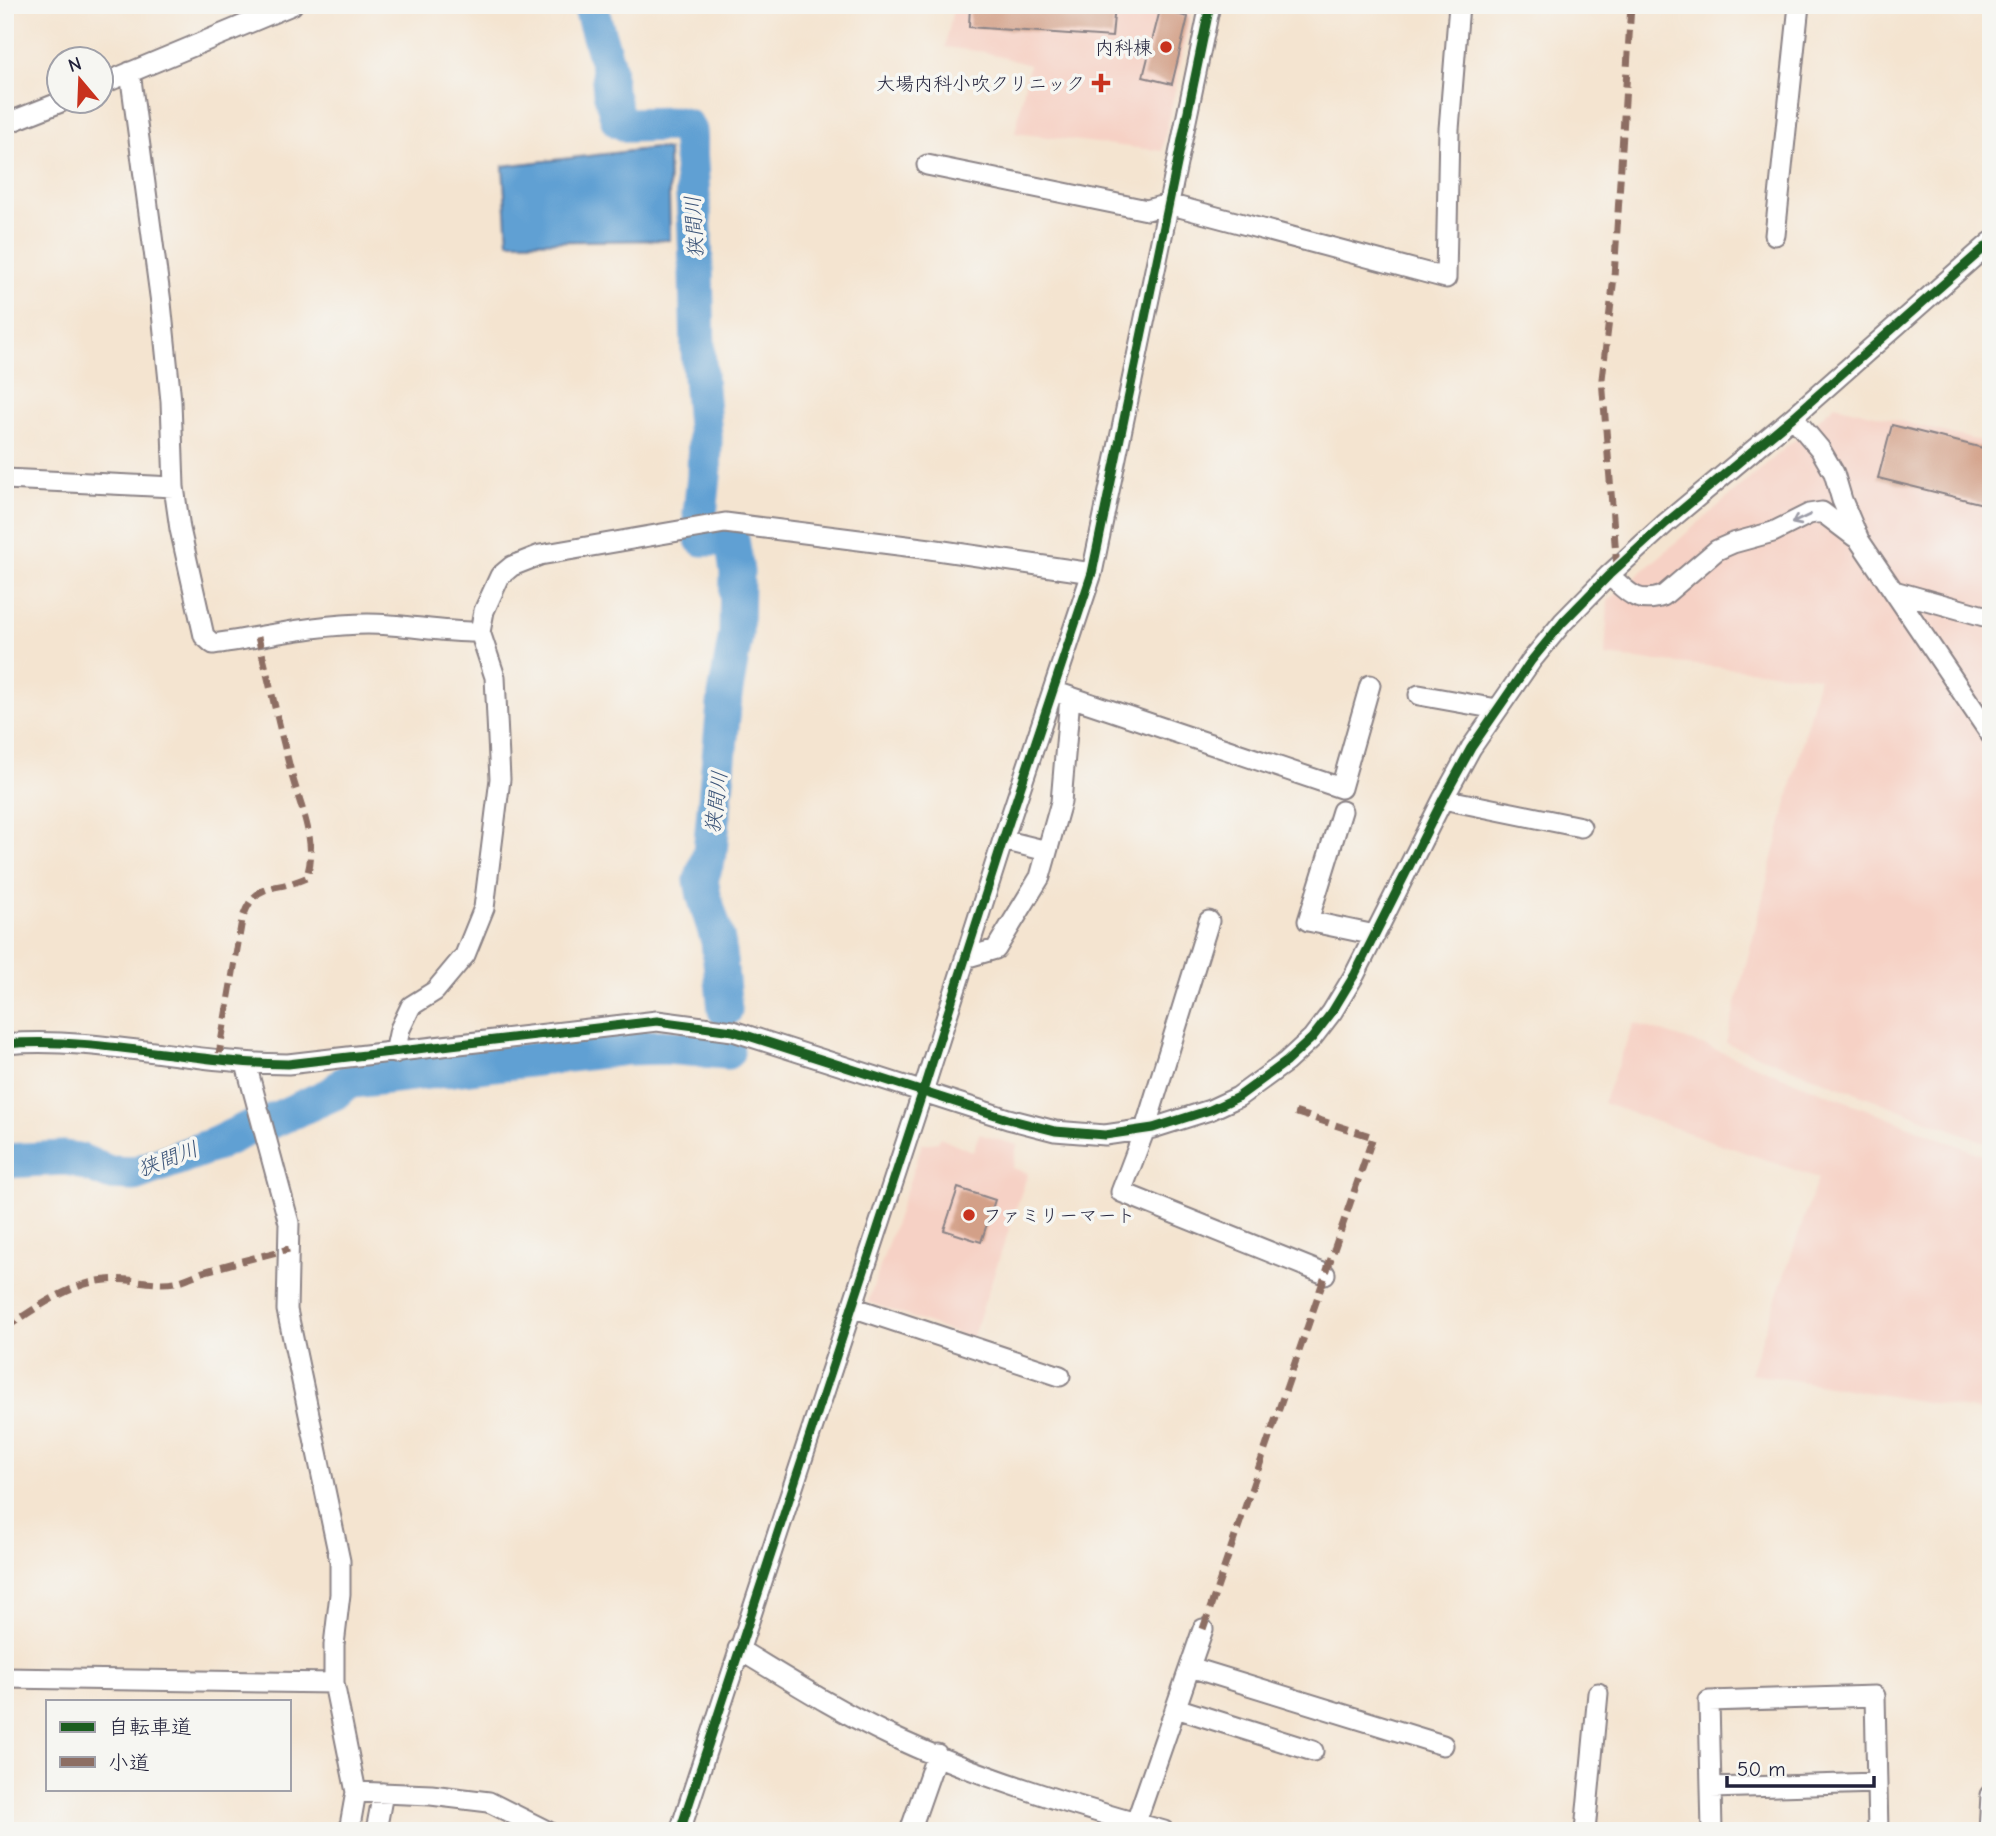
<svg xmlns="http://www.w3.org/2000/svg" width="1996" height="1836" font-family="'Comic Neue','Klee One',sans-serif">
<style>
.built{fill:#f6d1c5}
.water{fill:#61a0d3;stroke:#426187;stroke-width:2}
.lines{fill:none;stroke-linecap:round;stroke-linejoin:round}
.river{stroke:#61a0d3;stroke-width:35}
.building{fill:#d3a088}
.minor-casing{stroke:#8b8386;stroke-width:23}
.minor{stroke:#fff;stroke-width:19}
.quiet{stroke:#8d6e63;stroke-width:7;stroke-dasharray:14 7;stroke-linecap:butt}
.cycleway-casing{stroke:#f6f6f2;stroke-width:13}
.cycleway{stroke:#1b5e20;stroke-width:9}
.oneway{stroke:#9c9ca7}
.poi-dot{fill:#c8321e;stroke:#f6f6f2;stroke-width:2.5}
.labels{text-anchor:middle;stroke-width:7;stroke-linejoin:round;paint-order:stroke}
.poi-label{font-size:19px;fill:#22223b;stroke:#f6f6f2;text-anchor:end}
.water-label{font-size:21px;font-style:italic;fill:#3b5478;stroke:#f6f6f2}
</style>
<rect width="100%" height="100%" fill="#f6f6f2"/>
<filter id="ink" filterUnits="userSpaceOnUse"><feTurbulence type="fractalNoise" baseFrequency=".0143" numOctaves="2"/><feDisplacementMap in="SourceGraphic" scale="14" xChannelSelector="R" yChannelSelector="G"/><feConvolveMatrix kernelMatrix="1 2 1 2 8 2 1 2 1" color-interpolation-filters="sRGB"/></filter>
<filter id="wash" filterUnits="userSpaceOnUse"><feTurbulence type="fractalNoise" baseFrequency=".00686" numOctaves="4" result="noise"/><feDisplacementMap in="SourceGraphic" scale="28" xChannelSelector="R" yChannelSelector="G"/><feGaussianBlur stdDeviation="1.57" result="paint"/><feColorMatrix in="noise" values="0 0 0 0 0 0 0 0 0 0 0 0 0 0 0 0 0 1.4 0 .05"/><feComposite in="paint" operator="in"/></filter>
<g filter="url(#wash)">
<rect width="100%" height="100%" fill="#f4e4d0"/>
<path class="built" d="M954,5H1182L1191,15L1162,151L1015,133L1029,65L985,52L945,47Z
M1835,405L1991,444V1151L1988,1153L1985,1391L1987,1412L1750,1373L1818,1178L1603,1103L1634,1023L1711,1048L1983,1155L1990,1144L1726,1043L1819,677L1605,656L1608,601Z
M979,1134L1017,1145L1012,1168L1028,1173L972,1339L868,1302L922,1144L938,1142L940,1137L973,1152Z"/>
<path class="water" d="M656,148L668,150L670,240L508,242L503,166Z"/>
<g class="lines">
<path class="river" d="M590,5L608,67L610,92L618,120L628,125L678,124L686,126L689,131L695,230L698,351L705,438L704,476L700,514
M702,536V539H732L737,572L736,634L725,695L710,852L701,880L704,896L718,941L725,1010
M272,1121L334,1093L346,1082L628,1048L665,1047L727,1052L726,1043
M5,1161L64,1158L78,1160L109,1173L134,1174L216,1144L247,1129"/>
</g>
<g id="blocks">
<path class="building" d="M970,5H1115L1112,37L969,27Z
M1160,10L1188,17L1172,84L1143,77Z
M1892,425L1991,450V506L1878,478Z
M958,1188L995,1200L981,1242L944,1230Z"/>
</g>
</g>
<g filter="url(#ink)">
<use href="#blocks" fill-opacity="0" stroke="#8b8386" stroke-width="2"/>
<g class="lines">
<g class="minor-casing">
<path id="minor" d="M130,72L161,303L171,401L174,487L180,529L204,636L213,644C264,637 316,624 368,624C405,624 443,633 480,632
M102,84L292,5
M5,124L61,102
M927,165L1147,210L1168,204L1446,278L1449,129L1459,5
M1775,235L1799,5
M1793,417L1820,449L1834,473L1842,500L1859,540L1991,735
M5,479L174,487
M1609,575C1628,592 1636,605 1663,596L1717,550L1733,543L1773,532L1809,514L1822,512L1855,537
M1894,591L1991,618
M1053,691L1341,788L1370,685
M1419,695L1497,709
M1443,799L1581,827
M1342,811L1308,921L1375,935
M1003,840L1047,851
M1209,921L1145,1129L1121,1192L1325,1274
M965,958L996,949L1040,877L1061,802L1070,697
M5,1044C97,1036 195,1064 288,1064L657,1021L733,1031L1008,1119L1055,1131L1105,1135L1153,1128L1210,1110L1238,1097L1286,1062L1312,1038L1332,1012L1355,974L1443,799L1471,748L1531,661L1563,622L1609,575L1666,523L1793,417L1991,242
M395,1053L400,1029L411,1006L435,991L465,955L484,908L500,779L495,677L480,632L484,611L500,576L512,566L540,555L725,523L930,549L1092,573
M246,1064L289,1223L287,1310L340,1561V1594L334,1645V1683L356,1792L349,1831
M852,1307L1060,1376
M738,1649C788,1679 838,1711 891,1736C978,1777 1071,1805 1164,1831
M1190,1667L1443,1745
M5,1678L334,1683
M1176,1708L1313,1751
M1711,1788L1877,1783
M356,1792L431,1795L489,1802L547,1831
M1136,1822L1203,1629
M376,1831L383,1793
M680,1831L923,1091L1002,843L1092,573L1210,5
M910,1831L937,1754
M1585,1831L1598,1693
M1712,1831L1709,1701L1875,1696L1878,1831
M1989,1831L1991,1795"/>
</g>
<use href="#minor" class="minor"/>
<path class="quiet" d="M1617,568L1602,379L1614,277L1631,5
M218,1060L242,920C256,879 272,893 306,878C320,844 298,802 290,768C279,725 269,681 258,637
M5,1328C35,1309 70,1283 106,1280C129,1277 153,1286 175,1282C186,1280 196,1274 206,1271C233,1263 261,1256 289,1249
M1203,1629L1373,1137L1294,1112"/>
<g class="cycleway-casing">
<path id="cycleway" d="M5,1044C97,1036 195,1064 288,1064L657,1021L733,1031L1008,1119L1055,1131L1105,1135L1153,1128L1210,1110L1238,1097L1286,1062L1312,1038L1332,1012L1355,974L1443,799L1471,748L1531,661L1563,622L1609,575L1666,523L1793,417L1991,242
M680,1831L923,1091L1002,843L1092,573L1210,5"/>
</g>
<use href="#cycleway" class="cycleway"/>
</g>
<defs><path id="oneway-shaft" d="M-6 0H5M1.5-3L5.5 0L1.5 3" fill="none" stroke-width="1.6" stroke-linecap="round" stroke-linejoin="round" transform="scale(1.75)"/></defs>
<use class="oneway" href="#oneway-shaft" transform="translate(1801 519) rotate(155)"/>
</g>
<g class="poi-dot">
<circle cx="1166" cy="47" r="7"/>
<path d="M1097.5 72.5h7v7h7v7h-7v7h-7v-7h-7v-7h7z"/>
<circle cx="969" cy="1215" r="7"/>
</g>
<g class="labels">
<g class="poi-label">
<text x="1152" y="54">内科棟</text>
<text x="1085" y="90">大場内科小吹クリニック</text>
<text x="983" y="1222" text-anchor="start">ファミリーマート</text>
</g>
<g class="water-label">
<text transform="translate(694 227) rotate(-93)" y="7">狭間川</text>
<text transform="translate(716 802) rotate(-83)" y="7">狭間川</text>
<text transform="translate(168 1159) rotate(-21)" y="7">狭間川</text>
</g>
</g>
<rect width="1996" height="1836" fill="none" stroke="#f6f6f2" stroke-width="28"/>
<rect x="46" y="1700" width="245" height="91" fill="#f6f6f2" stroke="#a1a1a9" stroke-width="2"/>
<rect x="60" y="1722" width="35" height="10" fill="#1b5e20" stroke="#a1a1a9" stroke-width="2"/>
<text x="108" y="1734" font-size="21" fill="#22223b">自転車道</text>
<rect x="60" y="1757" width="35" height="10" fill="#8d6e63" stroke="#a1a1a9" stroke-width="2"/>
<text x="108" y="1770" font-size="21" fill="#22223b">小道</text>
<g transform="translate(80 80) rotate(341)"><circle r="33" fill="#f6f6f2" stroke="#a1a1a9" stroke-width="2"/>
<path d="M0-5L12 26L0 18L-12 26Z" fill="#c8321e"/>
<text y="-10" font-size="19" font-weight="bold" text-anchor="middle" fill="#22223b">N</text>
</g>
<path d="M1727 1776v10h147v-10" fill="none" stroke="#22223b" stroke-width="3.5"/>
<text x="1737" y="1776" font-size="21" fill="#22223b" stroke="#f6f6f2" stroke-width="5" paint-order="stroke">50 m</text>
</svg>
